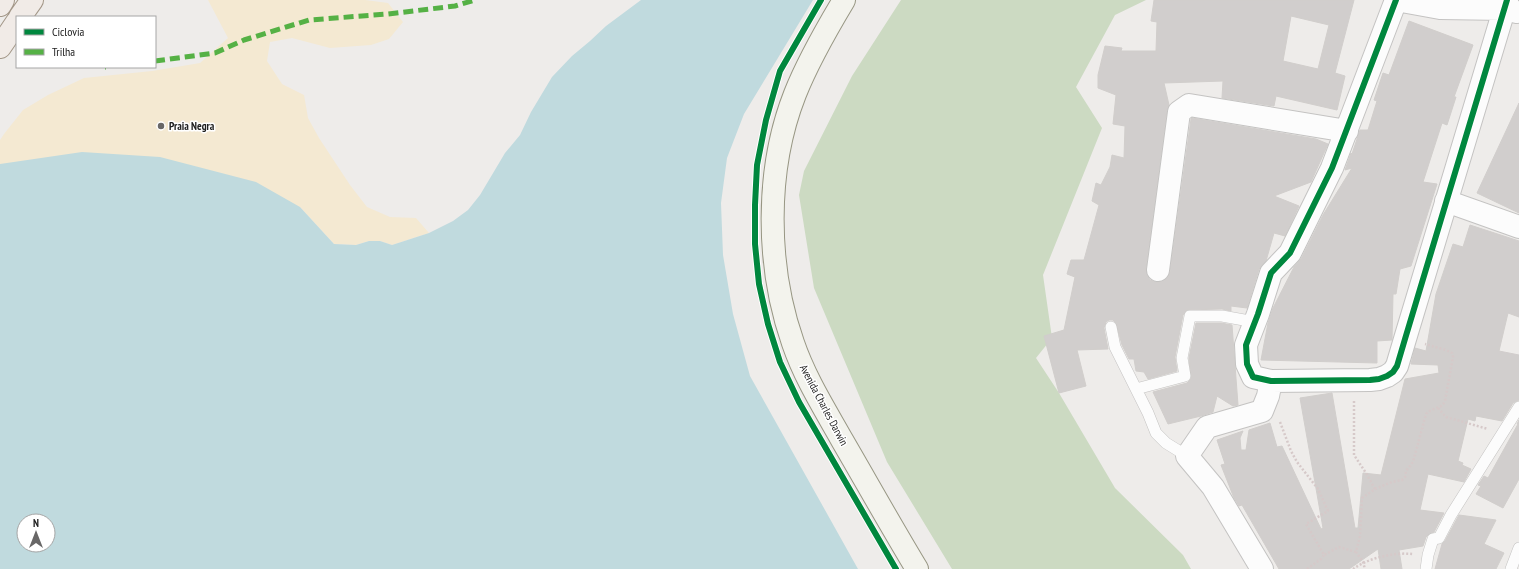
<svg xmlns="http://www.w3.org/2000/svg" width="1519" height="569" font-family="'PT Sans Narrow',sans-serif">
<style>
.forest{fill:#ccdac2}
.sand{fill:#f4e9d2}
.water{fill:#c0dade;fill-rule:evenodd}
.building{fill:#d1cecd;stroke:#d1cecc;fill-rule:evenodd}
.lines{fill:none;stroke-linecap:round;stroke-linejoin:round}
.service-casing{stroke:#c4c3c2;stroke-width:12}
.minor-casing{stroke:#c4c3c2;stroke-width:24}
.secondary-casing{stroke:#979683;stroke-width:24}
.primary-casing{stroke:#a39788;stroke-width:24}
.path{stroke:#d6c9c9;stroke-width:2.5;stroke-dasharray:2 2;stroke-linecap:butt}
.service{stroke:#fcfcfc;stroke-width:11}
.minor{stroke:#fcfcfc;stroke-width:22}
.secondary{stroke:#f3f3ed;stroke-width:22}
.primary{stroke:#f1ebe7;stroke-width:22}
.quiet{stroke:#55b145;stroke-width:5;stroke-dasharray:10 5;stroke-linecap:butt}
.cycleway-casing{stroke:#fff;stroke-width:8}
.cycleway{stroke:#00873e;stroke-width:6}
.poi-dot{fill:#686767;stroke:#fff;stroke-width:1.5}
.labels{text-anchor:middle;stroke-width:3;stroke-linejoin:round;paint-order:stroke}
.poi-label{font-size:11px;font-weight:bold;fill:#202020;stroke:#fff;text-anchor:start}
.street-label{font-size:11px;fill:#202020;stroke:#fff}
</style>
<rect width="100%" height="100%" fill="#eeecea"/>
<path class="forest" d="M901,0H1146L1115,15L1076,87L1102,128L1043,275L1052,338L1036,358L1059,393L1115,488L1183,555L1191,569H952L887,462L814,288L799,195L804,171L852,76Z"/>
<path class="sand" d="M208,0H365L388,3L403,22L389,39L371,45L330,48L292,38L270,42L267,61L282,84L304,95L308,118L319,138L350,185L367,207L390,217L416,218L429,233L392,245L380,241H369L356,245L334,244L300,207L0,164V140L4,134L23,110L48,95L84,78L152,71L200,63L228,38Z"/>
<path class="water" d="M641,0H813L744,114L727,158L721,203L723,255L733,314L750,376L858,569H0V164L82,152L160,157L256,182L300,207L334,244L356,245L369,241H380L392,245L429,233L453,221L468,210L480,195L505,153L520,135L531,112L552,77L572,56L590,41L606,26ZM24,521H48V545H24Z"/>
<path class="building" d="M1154,0H1354L1335,73L1345,76L1337,110L1276,96L1274,106L1222,98L1223,81L1164,83L1169,105L1167,110L1146,268L1147,275L1150,280L1156,282L1163,281L1168,277L1170,272L1191,119L1192,118L1316,139L1328,144L1311,182L1274,196L1299,206L1285,236L1274,233L1266,261L1259,269L1247,308L1231,306V311L1222,309L1187,310L1183,315L1175,357L1177,371L1148,379L1144,372L1136,371L1134,359H1129L1122,345L1116,323L1113,320H1109L1106,322L1104,328L1108,349L1077,350L1086,386L1059,393L1044,336L1064,330L1075,277L1067,274L1071,260H1084L1099,205L1092,201L1096,183L1101,185L1110,167L1112,155L1124,158L1125,126L1113,124L1116,95L1098,88V75L1105,46L1122,48L1121,51H1156L1157,22L1151,21ZM1291,16L1329,25L1318,69L1283,61Z
M1409,21L1473,45L1454,97H1456L1447,125L1442,123L1423,182L1437,184L1411,266L1400,269L1396,294H1393L1392,340L1377,341V363L1261,360L1268,323L1273,308L1294,267L1301,259L1323,215L1352,168L1345,170L1351,153L1352,154L1360,130H1368L1377,101L1374,100L1383,73L1389,75Z
M1519,103V213L1477,193Z
M1470,225L1519,241V317L1508,313L1499,351L1519,355V400L1513,403L1502,421L1476,416L1475,421L1468,419L1458,461L1463,463L1462,465L1471,469L1464,482L1428,474L1420,510L1444,513L1434,532L1429,534L1426,537L1423,546L1399,550L1402,569H1381L1378,549L1349,569H1279L1242,505L1239,506L1234,498L1221,465L1225,464L1217,440L1243,431L1240,438L1241,450H1246L1249,430L1270,423L1277,447L1282,446L1321,529L1323,528L1300,398L1332,393L1355,528H1358L1363,473L1381,475L1405,379L1439,373L1438,365L1411,364L1415,348L1426,351L1436,294L1453,244L1463,247Z
M1196,323H1221L1232,325L1238,405L1233,406L1217,396L1213,412L1201,416L1168,424L1153,392L1187,383L1191,379L1189,358Z
M1519,420V479L1503,508L1476,494L1481,486L1478,485L1484,476L1488,478L1518,424H1517Z
M1459,515L1496,520L1484,544L1504,553L1496,569H1435L1442,544L1445,541Z"/>
<g class="lines">
<g class="service-casing">
<path id="service" d="M1111,327L1115,347L1148,413L1156,433L1166,443L1187,456
M1136,389L1185,376L1182,358L1190,316H1222L1255,322
M1426,569L1428,555L1433,539L1439,538L1451,515L1519,407
M1511,569L1519,548"/>
</g>
<g class="minor-casing">
<path id="minor" d="M1396,0L1332,168L1290,253L1271,273L1258,314L1246,345L1247,364L1253,377L1271,381L1370,380L1379,379L1387,376L1393,372L1397,366L1405,339L1507,0
M1396,0L1440,8L1505,9L1517,12
M1446,201L1519,227
M1158,270L1179,112L1189,105L1347,131
M1262,569L1213,487L1187,456L1207,427L1262,411L1268,396L1271,381"/>
</g>
<g class="secondary-casing">
<path id="secondary" d="M844,0C826,30 808,61 795,94C765,170 766,266 793,343C805,378 824,408 842,440C867,483 891,526 917,569"/>
</g>
<g class="primary-casing">
<path id="primary" d="M0,5L3,0
M20,17L32,0
M0,47L17,22"/>
</g>
<path class="path" d="M1354,401V455L1366,473L1375,489L1362,498L1360,536L1356,552L1363,562L1365,569
M1438,408L1446,417L1488,429
M1280,422L1291,451L1297,462L1318,489L1328,511L1306,524L1324,555L1339,547L1356,552
M1375,489L1392,482L1402,480L1405,477L1406,471L1413,462L1426,414C1432,407 1441,410 1445,401L1453,357L1452,353L1446,350L1425,344
M1307,569L1321,559L1324,555
M1353,569C1369,558 1393,552 1413,554"/>
<use href="#service" class="service"/>
<use href="#minor" class="minor"/>
<use href="#secondary" class="secondary"/>
<use href="#primary" class="primary"/>
<path class="quiet" d="M155,61L215,53L244,40L309,20L388,14L455,6L475,0
M105,67H106"/>
<g class="cycleway-casing">
<path id="cycleway" d="M821,0L780,71L766,120L757,165L755,205V244L759,284L768,324L780,362L799,402L896,569
M1396,0L1332,168L1290,253L1271,273L1258,314L1246,345L1247,364L1253,377L1271,381L1370,380L1379,379L1387,376L1393,372L1397,366L1405,339L1507,0"/>
</g>
<use href="#cycleway" class="cycleway"/>
</g>
<circle class="poi-dot" cx="161" cy="126" r="4"/>
<g class="labels">
<g class="poi-label">
<text x="169" y="130">Praia Negra</text>
</g>
<g class="street-label">
<text transform="translate(824 405) rotate(62)" y="4">Avenida Charles Darwin</text>
</g>
</g>
<rect x="16" y="16" width="140" height="52" fill="#ffffff" stroke="#a6a6a6"/>
<rect x="24" y="29" width="20" height="6" fill="#00873e" stroke="#a6a6a6"/>
<text x="52" y="36" font-size="12" fill="#202020">Ciclovia</text>
<rect x="24" y="49" width="20" height="6" fill="#55b145" stroke="#a6a6a6"/>
<text x="52" y="56" font-size="12" fill="#202020">Trilha</text>
<g transform="translate(36 533)"><circle r="19" fill="#ffffff" stroke="#a6a6a6"/>
<path d="M0-3L7 15L0 10L-7 15Z" fill="#686767"/>
<text y="-6" font-size="11" font-weight="bold" text-anchor="middle" fill="#202020">N</text>
</g>
</svg>
